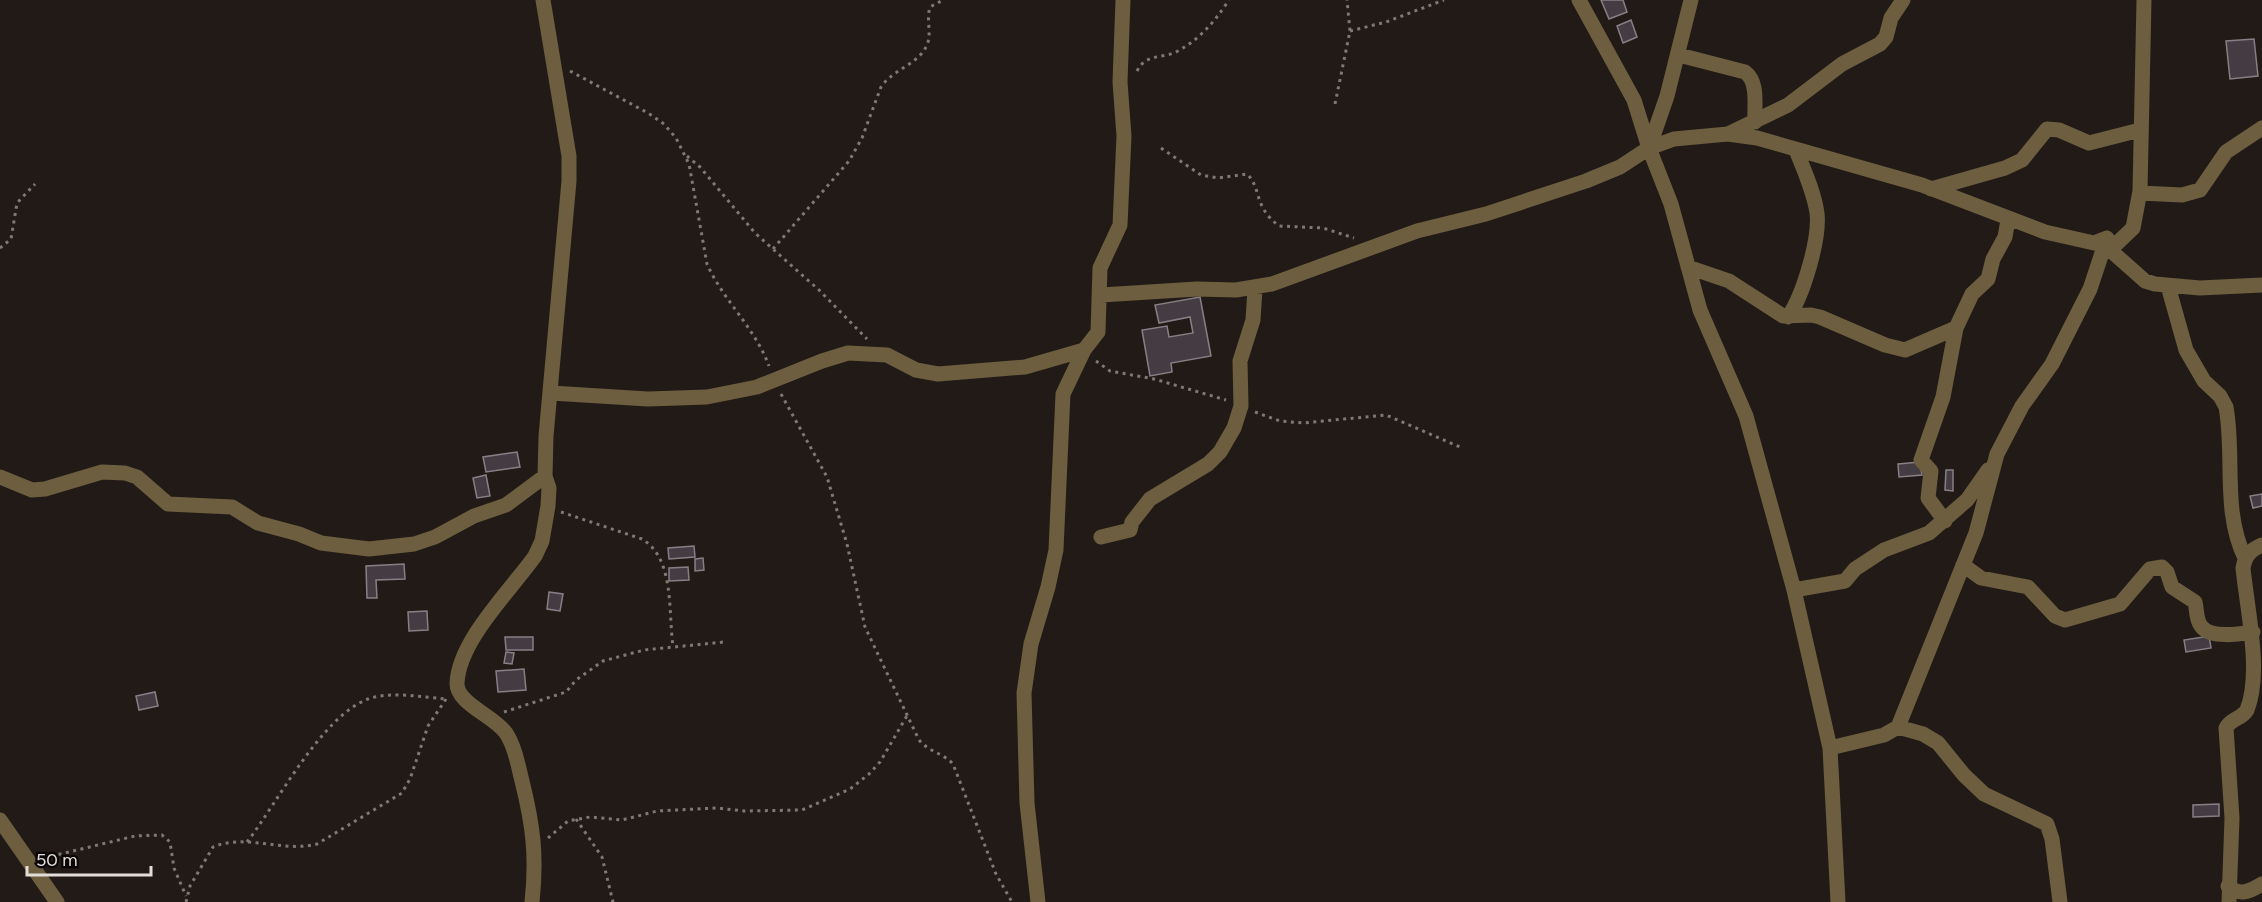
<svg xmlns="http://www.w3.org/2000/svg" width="2262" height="902" font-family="Figtree,sans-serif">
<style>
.building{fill:#443c42;stroke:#887f86;stroke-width:1.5}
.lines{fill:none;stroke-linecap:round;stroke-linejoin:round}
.path{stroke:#7f7874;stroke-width:3;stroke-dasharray:3 4.5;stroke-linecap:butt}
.minor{stroke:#6c5e3f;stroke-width:15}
</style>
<rect width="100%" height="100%" fill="#221a16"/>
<path class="building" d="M1601,0H1623L1627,12L1609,19Z
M1631,20L1637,37L1623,43L1617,26Z
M2254,39L2258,76L2230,79L2226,41Z
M1200,297L1211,356L1171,363L1172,372L1150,376L1142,330L1167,326L1169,337L1193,333L1190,317L1159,323L1155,305Z
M517,452L520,467L486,472L483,457Z
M1920,462L1922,475L1899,477L1898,464Z
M1946,470H1953V491L1945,490Z
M486,475L490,496L477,498L473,478Z
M2262,494V506L2253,508L2250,496Z
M694,546L695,557L669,559L668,548Z
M703,558L704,570L695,571V559Z
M404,564L405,579L376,580L377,598H367L366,566Z
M688,567L689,580L669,581V568Z
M549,592L563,594L560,611L547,609Z
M427,611L428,630L409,631L408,612Z
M2209,636L2211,648L2186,652L2184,640Z
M505,637H533V650H506Z
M506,652L514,653L512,664L504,663Z
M524,669L526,690L498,692L496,671Z
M155,692L158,706L139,710L136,696Z
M2219,804V816L2193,817V805Z"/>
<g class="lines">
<path class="path" d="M1350,31L1386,22L1444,0
M570,71L648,113L664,124L676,138L689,164L707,264C723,300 755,328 769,366
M1137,71C1146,53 1163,59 1178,51C1201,38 1215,21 1229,0
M1335,104L1350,31L1347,0
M1161,148L1201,175L1218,178L1247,174C1262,189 1253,206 1279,226L1323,228L1354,238
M687,156L700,167L755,233L819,290L867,339
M0,248L11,239L17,203L35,184
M773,249L849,161L862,138L881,87C893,69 918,65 927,45C932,33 926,20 930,7L943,0
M1096,361L1110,371L1154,379L1226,400
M781,394L827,477L847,544L865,627L919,740C929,752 943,753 953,764L996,874L1012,902
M1255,412L1280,421L1303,423L1386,415L1460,447
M561,512L642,539C675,559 668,611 673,646
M504,712L566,692L576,680L603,661L644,650L724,642
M576,819L602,857L613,902
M548,838L568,821L590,817L622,820L657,811L717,808L744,811L802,810L850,789L869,774L880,762L908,714
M247,842C278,802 321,717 368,699C390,691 422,697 446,699
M44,858L135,836L162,835L170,842L174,868L186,896
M186,902L190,886L213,847C245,833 284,853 317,844L402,793L410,779L428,726L446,699"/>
<path class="minor" d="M1579,0L1634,100L1649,148L1671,204L1700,310L1746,416L1794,590L1830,748L1838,902
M1679,55L1745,72C1759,82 1754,106 1755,122
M1728,134L1788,105L1842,64L1880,44L1886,37L1891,18L1903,0
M1649,148L1667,96L1691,0
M1931,189L2005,168L2022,160L2047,129L2059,130L2089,143L2140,130
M2140,193L2182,195L2200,190L2226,152L2262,128
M2110,250L2133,228L2140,191L2144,0
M1688,267L1729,281L1783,316L1811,315L1820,317L1885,345L1905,350L1956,328
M2168,286L2186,350L2204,381L2220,396L2226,407C2235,457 2222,511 2245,558
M1101,295L1197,289L1236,290L1272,284L1417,231L1486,214L1586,181L1620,167L1649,148L1674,139L1728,134L1757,138L1922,185L2045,232L2094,243L2107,238L2110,250L2145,281L2155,284L2200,288L2262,285
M1788,317C1803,296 1820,239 1817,213C1814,192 1804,170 1796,150
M551,393L648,399L707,397L757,387L822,361L848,353L887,355L916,370L938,374L1025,367L1084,350
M0,477L32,490L45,489L102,472L125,473L137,477L168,504L232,507L258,523L299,534L321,543L369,549L414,544L435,537L474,516L506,505L545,476
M1945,521L1928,498L1931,471L1921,460L1943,397L1956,328L1972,294L1988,279L1993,259L2005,237L2008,220
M1101,537L1130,530L1132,522L1150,499L1208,464L1220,452L1234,428L1241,406L1240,361L1253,320L1255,289
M1963,565L1981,578L2028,587L2055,616L2065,620L2120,604L2150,569L2162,567L2167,572L2172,587L2195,602C2197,610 2196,620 2201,626C2210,639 2240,634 2253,632
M1794,590L1845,581L1855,569L1884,550L1929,533L1967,500L1988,470
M1898,727L1923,734L1938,743L1964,775L1984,794L2047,824L2052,839L2060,902
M1830,748L1884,735L1898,727L1976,533L1997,454L2022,406L2052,364L2090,289L2107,238
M0,820L57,902
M2228,886C2240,896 2249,892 2262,884
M532,902C537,856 533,825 522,781C518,765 515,747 506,733C494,716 456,703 457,683C459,640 511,590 535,556L542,541L548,506L549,488L545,476L546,436L569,181V156L543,0
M1038,902L1027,803L1024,693L1031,644L1048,587L1056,550L1063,394L1084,350L1098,332L1100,268L1120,225L1124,136L1120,82L1123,0
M2229,902L2232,818L2226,728C2231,718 2242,719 2247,710C2262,673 2247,609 2243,568C2245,556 2250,550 2262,545"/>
</g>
<path d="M27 866v9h124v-9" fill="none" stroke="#e3ddda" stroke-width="3"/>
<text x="36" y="866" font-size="18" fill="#e3ddda" stroke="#090605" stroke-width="4.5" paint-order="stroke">50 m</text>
</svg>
